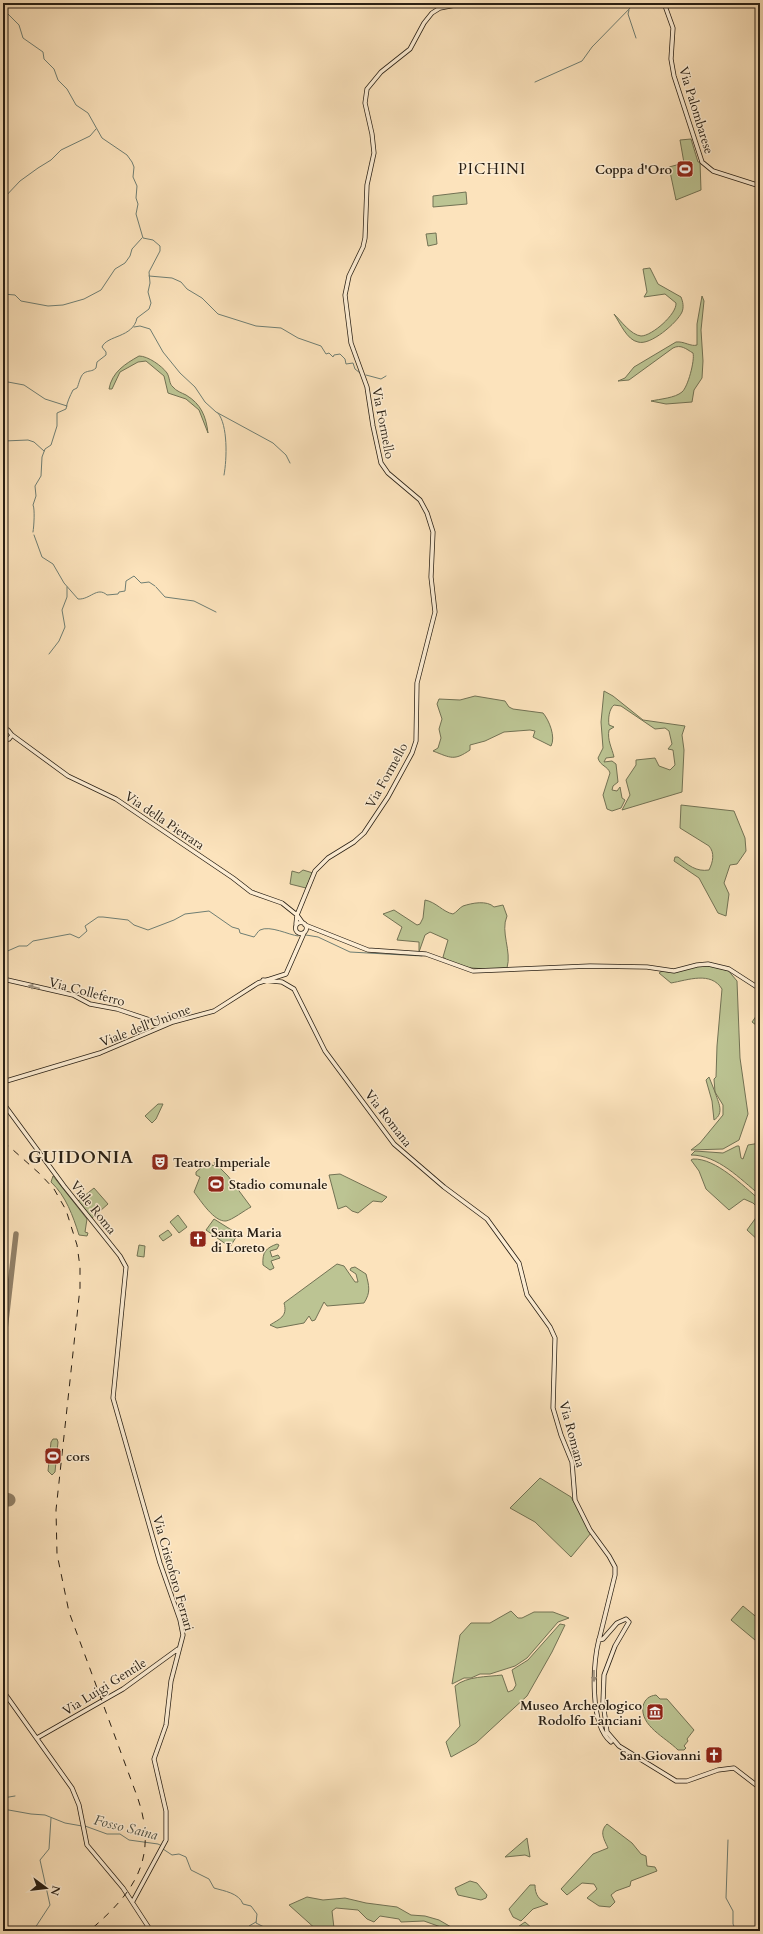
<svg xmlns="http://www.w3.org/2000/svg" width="763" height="1934" font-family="Cardo,serif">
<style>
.green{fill:#bcc493;stroke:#727254}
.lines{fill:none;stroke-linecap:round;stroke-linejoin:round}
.stream{stroke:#6f7e73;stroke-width:1}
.taxiway{stroke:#928168;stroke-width:5.5}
.runway{stroke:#928168;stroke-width:13}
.secondary-casing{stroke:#281f14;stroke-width:5}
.secondary{stroke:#fdedd3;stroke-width:3.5}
.rail{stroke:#281f14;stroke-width:1;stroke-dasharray:7 7;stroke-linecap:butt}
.oneway{fill:#9d907d}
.labels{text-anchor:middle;stroke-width:3;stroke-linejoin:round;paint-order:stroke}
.street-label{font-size:13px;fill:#281f14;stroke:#fdedd3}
.poi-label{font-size:13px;font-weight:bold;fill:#281f14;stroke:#fdedd3;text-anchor:start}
.water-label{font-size:14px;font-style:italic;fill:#4c4f43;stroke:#fdedd3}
.quarter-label{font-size:15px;letter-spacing:1px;fill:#281f14;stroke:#fdedd3}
.district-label{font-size:17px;font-weight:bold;letter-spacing:1px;fill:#281f14;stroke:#fdedd3}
</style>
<rect width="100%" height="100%" fill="#fce3bc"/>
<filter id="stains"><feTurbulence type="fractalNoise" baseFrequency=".005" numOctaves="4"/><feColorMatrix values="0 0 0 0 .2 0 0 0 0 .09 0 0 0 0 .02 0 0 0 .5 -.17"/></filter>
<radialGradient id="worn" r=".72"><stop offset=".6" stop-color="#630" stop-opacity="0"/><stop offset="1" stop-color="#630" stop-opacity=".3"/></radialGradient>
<path class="green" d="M691,139L698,162H700L701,190L676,200L669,167L684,163L680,140Z
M466,192L467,204L433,207V196Z
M436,233L437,244L428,246L426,234Z
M650,268L658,284L681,297C683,302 684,307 682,312C677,323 650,346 638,342C627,340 620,323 614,314C621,321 631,335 641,336C652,336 677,314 676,303L665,294L644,297L647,292L643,269Z
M702,296L704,301L701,330L703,361L702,378L694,390L692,402L666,404L651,401C660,399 675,398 682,392C688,387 695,360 693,353C686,349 681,344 673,348L629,380L618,381L625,378L634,367L676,342C684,341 691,347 697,345V324Z
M139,356C148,356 162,366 167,373C170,378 169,384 173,387C176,391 182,393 186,395C201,404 206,416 208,433L199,410L186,399L168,393L164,376L146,361L138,362L120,372L112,389H109C112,372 125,364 139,356Z
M604,691L613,696L643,720L685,726L682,735L684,750L682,792L622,810L630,795L626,780L636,765V760L655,758L659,766L670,770L675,765L673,750L668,749L672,744L669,731L665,728L655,729L621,706L614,705C609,709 608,719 609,725L614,727L609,730C607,740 612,748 614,757L606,758L604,762L612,761L616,764L618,782L613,786L612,790L617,791L620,787L622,798L625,800L621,808L612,811L607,809L603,795L610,773C608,766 600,766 598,758L603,748L601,722Z
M475,696L505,701L509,707L513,709L543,713C549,720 556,737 551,746L533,737L535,731L530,730L504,732L485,741L470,745V750C454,761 451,758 433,751L438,748L441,738L439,729L442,719L437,704L439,699L460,700Z
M681,805L734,811L745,838L746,851L737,864L730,865L724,883L729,894L726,916L718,913L699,878L674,861L675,857H678C688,865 696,872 709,870C713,862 715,853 709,846L680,828Z
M303,870L313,873L306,888L290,884L292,871L299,873Z
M425,900C436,902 443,912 453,914C457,912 459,908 463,906C472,903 487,900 494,907L503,905L507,916C500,932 512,951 507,968C486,969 461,971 443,957L448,940L430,932L425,935L419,952V942L397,940L402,927L383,914L394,910L417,925L420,924L423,918Z
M705,965L727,969L737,981L740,1058L748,1114L739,1140L723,1149L691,1150L700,1143L723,1115V1105L715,1092C718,1102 725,1113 714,1120L712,1101L706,1080L709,1077L715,1092L714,1079L716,1077L717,1046L722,989C711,971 688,980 671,983L659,973L662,971C680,975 688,966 705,965Z
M759,1012H760V1028L752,1022Z
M158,1104H163L156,1119L152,1123L145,1116Z
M760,1143V1195C740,1179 718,1155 691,1155L695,1151L723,1153L737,1146H739L741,1158L743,1159L748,1145Z
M693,1159C716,1158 743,1186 760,1200V1210L753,1203L744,1199L729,1210L706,1189L699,1171L691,1160Z
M209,1161L213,1166L215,1164L214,1162L228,1176L251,1207C245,1210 232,1220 226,1221C214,1222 201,1201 194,1192L200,1177L196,1175V1172Z
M340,1174L387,1197L382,1202L373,1201L358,1213L352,1211L346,1206L338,1209L329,1175Z
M53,1176L87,1219L85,1232L88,1233L87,1236L79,1235C73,1216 66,1196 51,1182Z
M94,1188L108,1204L92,1218L78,1201Z
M760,1212V1242L747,1230Z
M178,1215L187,1227L179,1233L170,1222Z
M214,1219L238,1234L230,1247L206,1230Z
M168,1230L172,1235L163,1241L159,1236Z
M277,1244L279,1245L277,1249L270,1251L272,1257L278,1255L280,1258L271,1261L274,1268L270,1270L263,1265C262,1252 266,1248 277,1244Z
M139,1245L145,1246L144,1257L137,1256Z
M337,1264L344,1266L355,1282H358L356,1274L350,1270L351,1268L355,1267L366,1274C369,1286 371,1292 364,1303L327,1306L324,1302L315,1320L312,1321L309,1316L304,1323L277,1328L270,1325C279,1319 288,1317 284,1303Z
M53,1439H57L58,1442L55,1472L52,1475L48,1471L51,1442Z
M540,1478L571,1497L591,1533L571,1557L535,1522L510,1508Z
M743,1606L760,1620V1634L755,1640L731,1620Z
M511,1611L518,1618H522L534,1612H553L569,1618L558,1622L527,1658L515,1666L490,1674H480L471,1678H464L452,1684L460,1635L471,1623H490Z
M560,1624L565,1625L552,1652L527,1696L476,1743L451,1757L446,1742L460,1726L455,1686C467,1676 487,1677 502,1675L508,1692L513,1690L516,1685L512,1670L528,1660Z
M656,1695L660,1699H667L694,1730L687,1739L688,1741L684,1746L686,1748L684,1750H678C665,1737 640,1726 643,1706C645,1699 649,1696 656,1695Z
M607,1824L632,1843L641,1854L646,1856L647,1866L655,1867L657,1871L631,1881L630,1886L616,1891L611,1895L615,1902L610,1907L599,1906L587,1898L597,1889L594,1884L582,1883L567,1895L561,1889L593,1854L608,1848C604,1839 599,1832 607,1824Z
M527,1838L530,1857L525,1855L505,1857Z
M470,1881L477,1883L487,1895L486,1898L481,1900L458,1895L455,1888Z
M530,1885H535C535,1895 539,1900 548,1904L533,1909L521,1921L513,1917L509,1909Z
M307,1897L323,1900L345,1898L366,1903L397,1907L411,1915L425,1916L439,1920L458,1931H452L424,1921L401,1922L399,1919L380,1916L374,1922L367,1919L358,1910L336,1908L332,1911L334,1928L332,1931H318L289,1905Z
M525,1922L533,1929L541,1928L548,1931H512Z"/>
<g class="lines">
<path class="stream" d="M3,9L19,25L23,38L43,52L44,59L54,69L58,80L67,89L76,105L88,113L102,138L127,155L132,162L134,167L133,177L137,186L136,198L138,204L136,214L143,238L153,240L160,246V251L149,272L150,283L148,292L151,303L149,309L137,318C133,338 107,335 102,347L106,352V355L97,362L96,368C92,372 89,370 84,373C80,376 79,384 77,388L73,390C70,396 67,402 66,409L57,413V426L51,445L45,449L42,457L41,476L35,486L36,496L33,505C35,509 34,526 33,532
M629,10L628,14L636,38
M535,82L582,61L592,47L635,3
M3,199L20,181L38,168L51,160L61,150L90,136L96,129
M149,276L172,278L181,282L187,289L202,298L218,314L256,326L281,328L298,338L321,346L326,354L329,353L333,357L334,355L340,354L345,359L346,364L353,363L355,369L360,373
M3,294L15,295L21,301L48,306L63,305L84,299L101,290L115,269L125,263L130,256L132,249L142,238
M134,327L140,326L150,329L163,352L180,373L195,387L205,402L216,412L273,443L286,455L290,463
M366,375L381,379L386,376
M3,378L8,382L24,385L45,399L67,406
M218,413C228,425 227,459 224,475
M4,441L28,440L34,442L44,451
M34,535L42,557L53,564L64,583L78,599C90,600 97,586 107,595L118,594L119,592L125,591L126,581L134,576L141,583L149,582L155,586
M156,587L165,597L194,601L216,612
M49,654L59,641L65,627L62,610L67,597V587
M306,935L318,937L350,952L422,956
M3,953L19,946H27L33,941L70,934L79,938L87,931L85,926L98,917H103L128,920L134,925L148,930L174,920L185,914L209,911L232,927L239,929L240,933L254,937C256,935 258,931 260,930C270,925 289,935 298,936
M3,1798L15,1796
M3,1809L31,1814L45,1815L65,1823L82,1826
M85,1826L107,1834H120L129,1840L158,1844L162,1846
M728,1840L726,1898L733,1911V1924L736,1931
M163,1849L172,1855L179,1854L186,1857L191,1870L209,1879L214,1888C224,1891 239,1893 243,1904L251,1906L257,1914L256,1923L266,1928V1931
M33,1931L50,1905L40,1860L49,1849L51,1818
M248,1931L249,1926L256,1922"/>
<path class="taxiway" d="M3,1286L10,1287
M3,1347L16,1234"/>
<path class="runway" d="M3,1498L9,1500"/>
<g class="secondary-casing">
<path id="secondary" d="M664,3L673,28L671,59L674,76L702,162L713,171L760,186
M3,732L8,730L12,735L9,739L3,740
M12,735L68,776L116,799L233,878L251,892L282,903L297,915L302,922
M295.5 928a5.5 5.5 0 1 1 11 0a5.5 5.5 0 1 1-11 0Z
M296,924L297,915L315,871L328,858L354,842L364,833L388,797L412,753L416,741L417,683L435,612L431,577L433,532L427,513L420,500L388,473L381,463L373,426L367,387L351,343L345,295L349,276L363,247L365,238L367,185L374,153L372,134L365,103L367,89L381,72L410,49L424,23L432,13L440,8L466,3
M305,925L368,950L426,954L473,971L590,966L647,967L674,971L697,965L708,964L729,969L760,989
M3,979L73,995L90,1004L117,1009L165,1025
M263,980L282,982L294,989L325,1051L394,1144L444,1187L487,1219L519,1263L527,1295L550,1327L555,1338L553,1408L561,1435L572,1462L575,1500L590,1530L609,1556L615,1567V1575L599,1640L603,1639L617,1623L626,1619L629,1622L615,1646L604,1675L603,1702L607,1732L619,1746L676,1781H687L718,1770L734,1768L760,1788
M3,1082L100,1053L173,1022L214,1011L258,983L286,974L304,933
M3,1103L64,1186L120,1256L126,1267L113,1398L160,1563L180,1620L183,1635L171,1681L166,1725L154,1759L166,1811V1840L133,1901
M599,1639C593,1664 589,1724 611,1742
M3,1691L72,1788L79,1805L87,1845L123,1888L151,1931
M37,1738L123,1689L178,1649"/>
</g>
<use href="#secondary" class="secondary"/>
<path class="rail" d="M3,1141L40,1174L54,1189L66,1210L77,1245L80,1267V1288L56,1510L57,1554L69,1612L137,1796C159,1858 135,1892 89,1931"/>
</g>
<defs><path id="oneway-solid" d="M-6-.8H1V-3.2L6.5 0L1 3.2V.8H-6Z"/></defs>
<g class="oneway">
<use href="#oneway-solid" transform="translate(34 987) rotate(-165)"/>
<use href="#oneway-solid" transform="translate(594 1676) rotate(90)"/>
</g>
<defs>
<g id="stadium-square" transform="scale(0.9)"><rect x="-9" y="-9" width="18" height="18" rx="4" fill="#8f2418" stroke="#fdedd3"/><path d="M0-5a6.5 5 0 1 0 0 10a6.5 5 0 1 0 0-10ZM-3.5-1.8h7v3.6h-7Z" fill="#fff"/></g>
<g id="theatre-square" transform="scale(0.9)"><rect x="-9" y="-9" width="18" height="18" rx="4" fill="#8f2418" stroke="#fdedd3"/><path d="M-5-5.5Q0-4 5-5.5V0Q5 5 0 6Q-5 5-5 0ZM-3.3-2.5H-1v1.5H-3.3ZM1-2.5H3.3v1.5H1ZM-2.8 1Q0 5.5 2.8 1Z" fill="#fff"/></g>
<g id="church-square" transform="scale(0.9)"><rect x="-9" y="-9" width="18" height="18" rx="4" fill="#8f2418" stroke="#fdedd3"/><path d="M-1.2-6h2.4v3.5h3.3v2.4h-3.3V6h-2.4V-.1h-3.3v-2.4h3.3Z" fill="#fff"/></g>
<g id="museum-square" transform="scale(0.9)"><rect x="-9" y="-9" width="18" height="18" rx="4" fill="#8f2418" stroke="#fdedd3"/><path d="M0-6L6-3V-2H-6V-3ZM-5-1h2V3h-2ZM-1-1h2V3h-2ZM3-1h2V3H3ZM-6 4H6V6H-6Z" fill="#fff"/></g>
</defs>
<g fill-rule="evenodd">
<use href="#stadium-square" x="685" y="169"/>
<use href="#theatre-square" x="160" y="1162"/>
<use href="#stadium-square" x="216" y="1184"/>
<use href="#church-square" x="198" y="1239"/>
<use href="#stadium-square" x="53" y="1456"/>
<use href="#museum-square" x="655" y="1712"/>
<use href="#church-square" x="714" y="1755"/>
</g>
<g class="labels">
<g class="street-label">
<text transform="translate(697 110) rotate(73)" y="5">Via Palombarese</text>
<text transform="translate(384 423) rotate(79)" y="5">Via Formello</text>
<text transform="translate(386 775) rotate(-61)" y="5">Via Formello</text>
<text transform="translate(165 820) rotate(34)" y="5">Via della Pietrara</text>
<text transform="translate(87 991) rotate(15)" y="5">Via Colleferro</text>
<text transform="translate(145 1025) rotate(-21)" y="5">Viale dell'Unione</text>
<text transform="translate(389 1118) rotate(52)" y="5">Via Romana</text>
<text transform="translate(94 1207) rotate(51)" y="5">Viale Roma</text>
<text transform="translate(573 1434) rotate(75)" y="5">Via Romana</text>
<text transform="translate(174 1573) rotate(74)" y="5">Via Cristoforo Ferrari</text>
<text transform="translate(104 1686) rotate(-32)" y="5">Via Luigi Gentile</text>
</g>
<g class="poi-label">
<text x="672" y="174" text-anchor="end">Coppa d'Oro</text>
<text x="173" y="1167">Teatro Imperiale</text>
<text x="229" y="1189">Stadio comunale</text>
<text x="211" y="1237">Santa Maria<tspan x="211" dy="15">di Loreto</tspan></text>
<text x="66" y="1461">cors</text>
<text x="642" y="1710" text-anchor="end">Museo Archeologico<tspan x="642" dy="15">Rodolfo Lanciani</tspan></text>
<text x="701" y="1760" text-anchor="end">San Giovanni</text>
</g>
<g class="water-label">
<text transform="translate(126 1827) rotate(14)" y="5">Fosso Saina</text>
</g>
<g class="quarter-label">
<text x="492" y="174">PICHINI</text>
</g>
<g class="district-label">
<text x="81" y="1163">GUIDONIA</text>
</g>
</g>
<rect width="763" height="1934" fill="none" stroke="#fce3bc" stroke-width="16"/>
<rect x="4" y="4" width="755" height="1926" fill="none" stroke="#281f14" stroke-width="2"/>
<rect x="8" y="8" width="747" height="1918" fill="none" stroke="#281f14"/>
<g transform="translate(46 1888) rotate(105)" stroke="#fdedd3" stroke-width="3" paint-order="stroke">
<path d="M0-3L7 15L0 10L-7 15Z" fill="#281f14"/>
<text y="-6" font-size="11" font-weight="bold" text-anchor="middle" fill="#281f14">N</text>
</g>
<rect width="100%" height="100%" filter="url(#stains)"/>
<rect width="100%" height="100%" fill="url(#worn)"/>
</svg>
